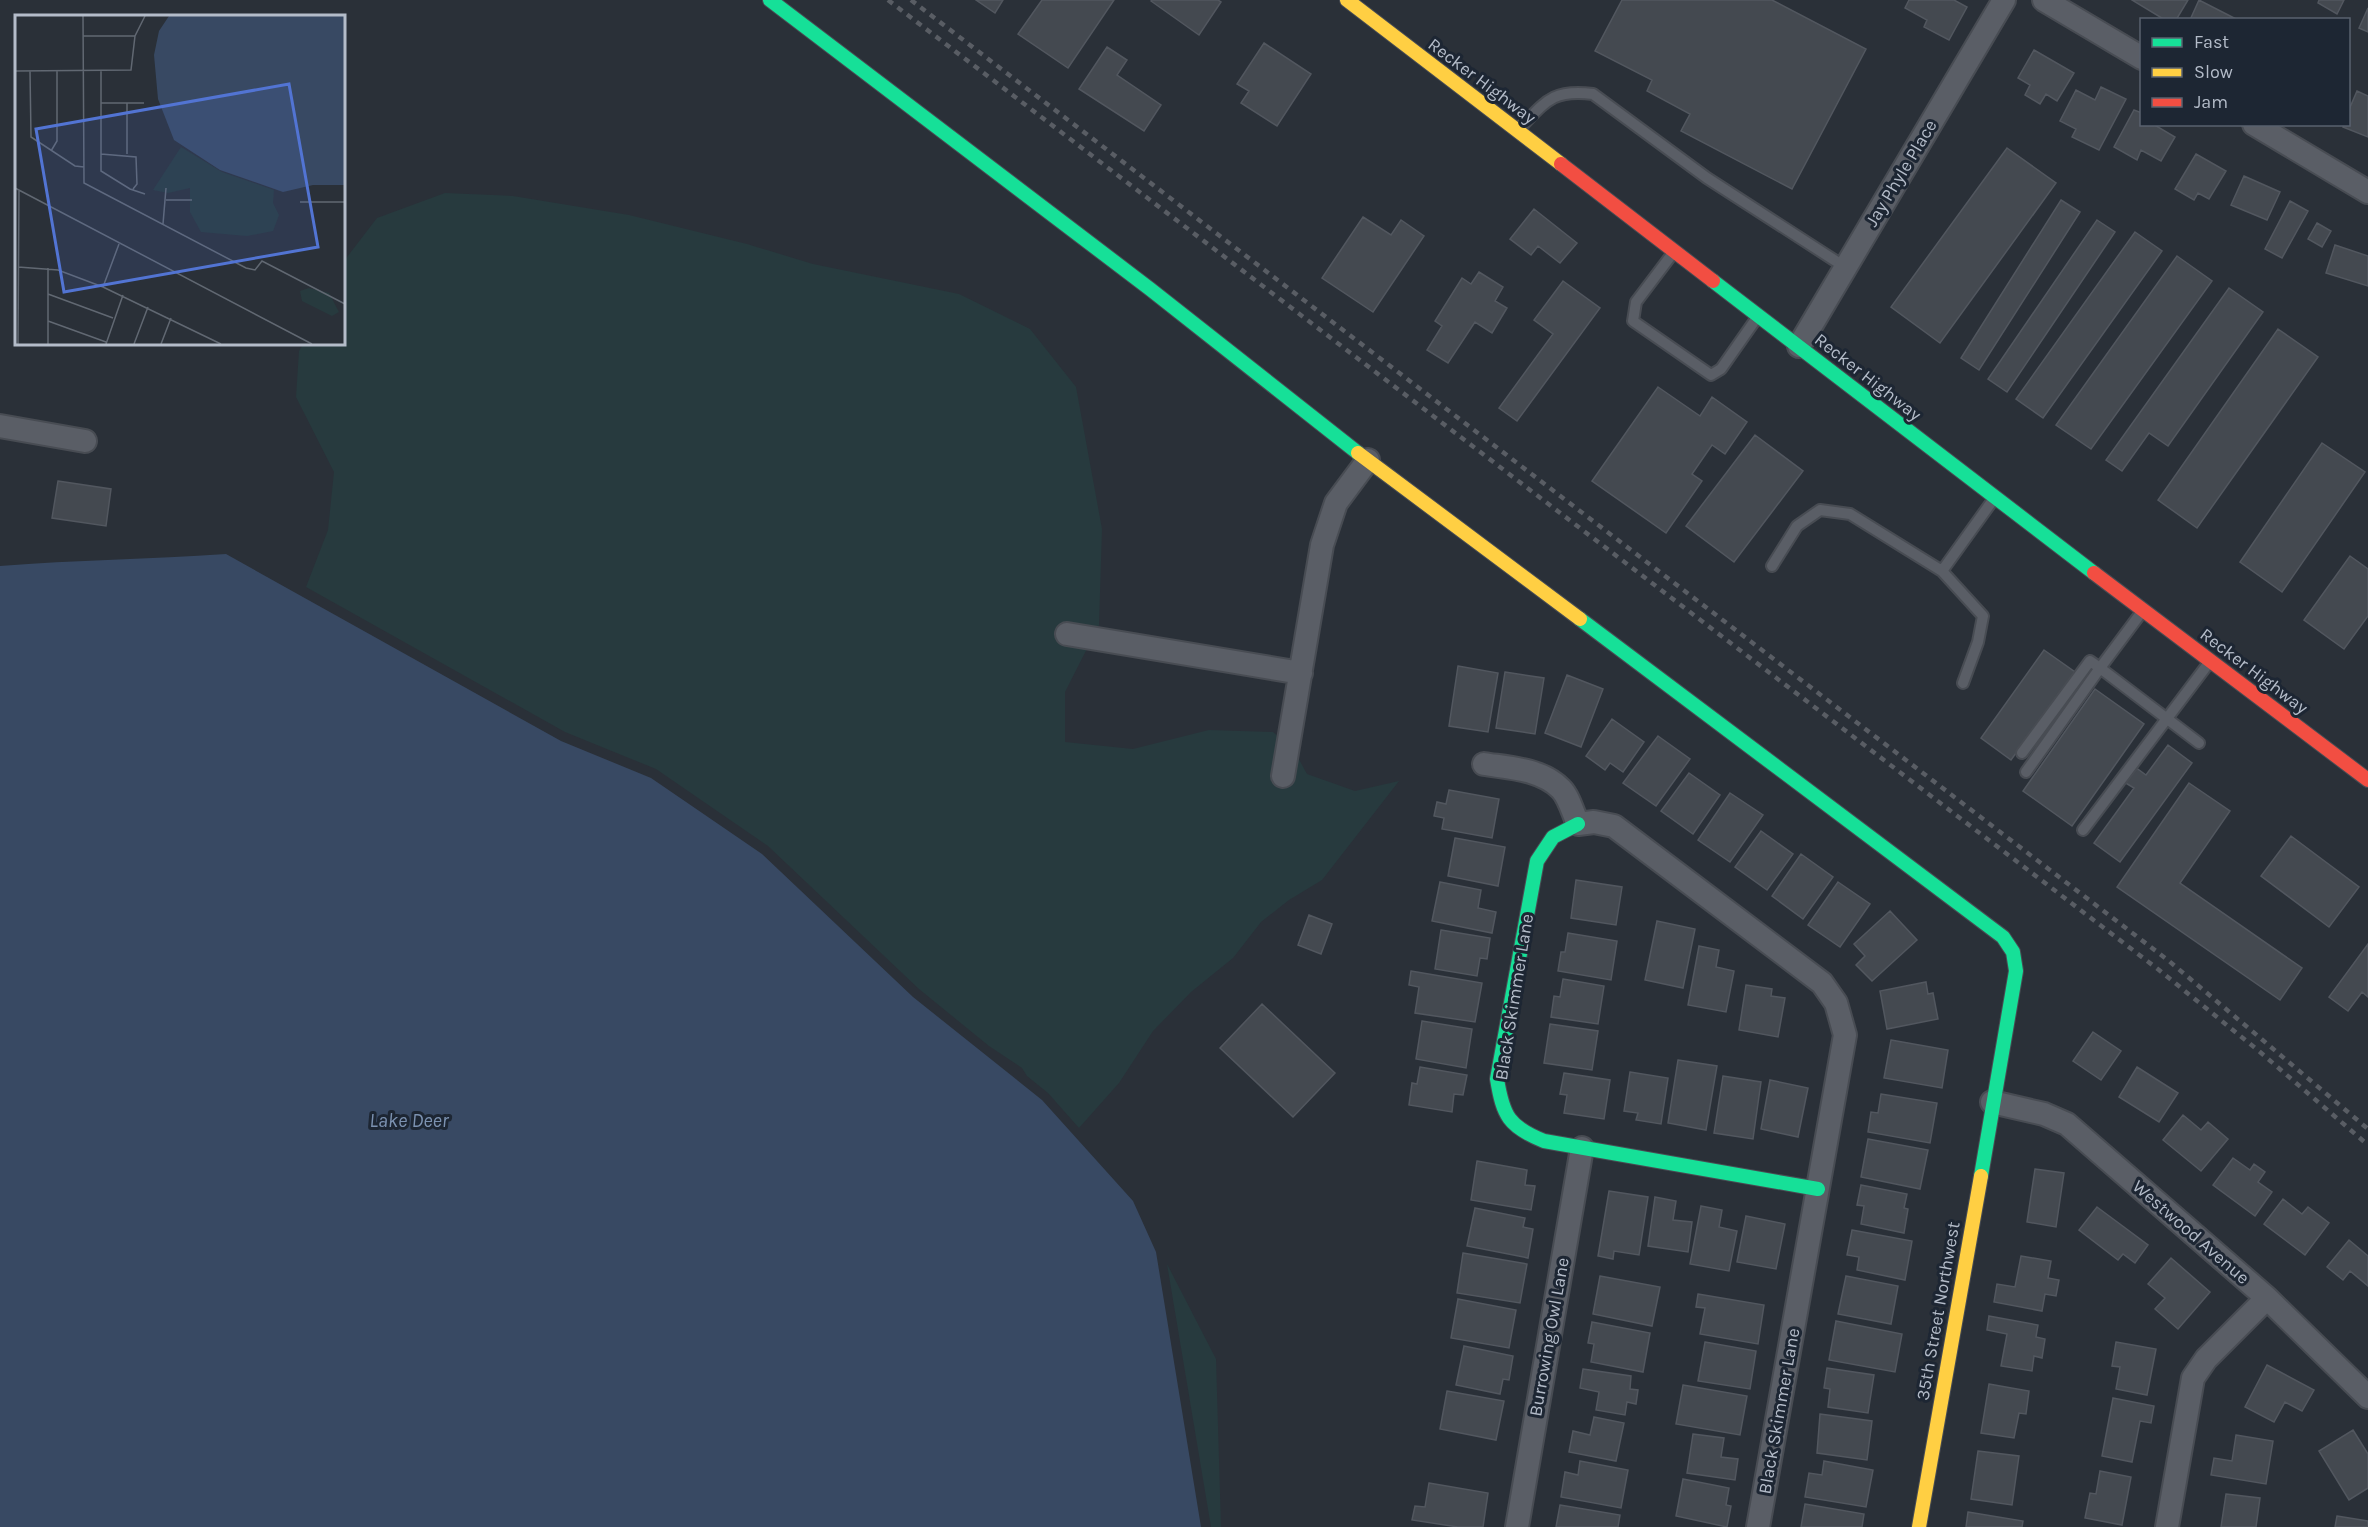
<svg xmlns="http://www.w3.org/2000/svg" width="2368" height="1527" font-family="Karla,sans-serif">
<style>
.green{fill:#273a3e}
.water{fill:#384963}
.building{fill:#444950;stroke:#52575f;stroke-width:1.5}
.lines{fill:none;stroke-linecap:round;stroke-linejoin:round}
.lane-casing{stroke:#484c53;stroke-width:14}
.street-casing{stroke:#484c53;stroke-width:26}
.fast-casing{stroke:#484c53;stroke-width:16}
.slow-casing{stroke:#484c53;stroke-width:16}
.jam-casing{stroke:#484c53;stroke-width:16}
.lane{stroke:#5a5e66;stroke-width:10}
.street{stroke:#5a5e66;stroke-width:22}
.fast{stroke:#16e098;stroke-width:14}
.slow{stroke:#ffcf43;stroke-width:14}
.jam{stroke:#f24e42;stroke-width:14}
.rail{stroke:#595d64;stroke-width:4.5;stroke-dasharray:6 6;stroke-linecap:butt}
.labels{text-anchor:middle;stroke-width:6;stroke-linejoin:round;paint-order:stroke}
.street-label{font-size:18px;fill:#b4bcc9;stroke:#1d2633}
.water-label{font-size:20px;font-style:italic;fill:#7c92b1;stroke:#1d2633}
.inset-road{fill:none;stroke:#616872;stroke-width:1.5}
.view{fill:#5274d3;fill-opacity:0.15;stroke:#5274d3;stroke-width:3}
.inset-edge{fill:none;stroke:#b4bcc9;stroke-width:3}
</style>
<rect width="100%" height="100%" fill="#2a3038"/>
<path class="green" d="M445,193L513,196L629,215L747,244L813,264L959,294L1030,329L1076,387L1102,529L1099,625L1065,692V742L1133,749L1209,730L1273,732L1295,752L1307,774L1355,791L1399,781L1322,880L1289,900L1261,922L1233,958L1191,992L1153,1031L1119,1083L1079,1128L1048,1093L1027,1076L1022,1068L989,1046L919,989L768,846L656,769L565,732L306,587L328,530L334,472L296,397L299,351L303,344H344V261L377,218Z
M1167,1264L1216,1359L1221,1527H1211Z"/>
<path class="water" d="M226,554L561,741L651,778L762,854L913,997L1042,1100L1133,1201L1156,1252L1201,1527H0V566C75,560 151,559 226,554Z"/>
<path class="building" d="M976,0H1003L995,13Z
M1042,0H1114L1068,68L1018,34Z
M1152,0H1218L1221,2L1199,35L1151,1Z
M1622,0H1772L1866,49L1792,189L1681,131L1690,114L1647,91L1652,80L1595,51Z
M1909,0H1954L1967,7L1949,40L1924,27L1927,20L1905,8Z
M2132,0H2188L2176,20H2165Z
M2199,0L2238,20H2190Z
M2319,0H2344L2337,14L2318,3Z
M2368,8V32L2359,28Z
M1264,43L1311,74L1277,126L1241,103L1249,91L1237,84Z
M1107,47L1127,60L1117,75L1161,105L1144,131L1079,89Z
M2034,50L2074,73L2057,101L2046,94L2040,104L2025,95L2030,85L2018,78Z
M2101,87L2126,99L2099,150L2072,137L2076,129L2060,121L2076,90L2095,100Z
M2357,91L2368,96V137L2343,127L2344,124H2348V112Z
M2134,110L2142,113V124H2153L2175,137L2161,161L2141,150L2137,160L2114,147Z
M2007,148L2056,183L1940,343L1891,307Z
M2196,154L2226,171L2209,199L2198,193L2194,200L2175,189Z
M2244,176L2280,192L2267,220L2231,205Z
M2061,200L2080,212L1979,370L1961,358Z
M2290,201L2308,211L2282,258L2265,249Z
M1534,209L1577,243L1560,263L1538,246L1531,255L1510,239Z
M1363,217L1391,235L1401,220L1424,236L1373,312L1322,278Z
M2097,220L2115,232L2007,392L1988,379Z
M2317,223L2331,231L2322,247L2308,239Z
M2135,232L2162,251L2043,418L2016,399Z
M2335,245L2368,256V286L2326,273Z
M2177,256L2212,281L2091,449L2056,425Z
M1479,272L1503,287L1495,301L1507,308L1492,333L1475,322L1448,363L1427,350L1442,326L1435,321L1462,278L1471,284Z
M1563,281L1600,308L1517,421L1499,408L1553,334L1534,320Z
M2229,288L2263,312L2168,446L2149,433L2122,471L2106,460Z
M2278,329L2318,357L2197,528L2158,500Z
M1658,387L1700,416L1712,397L1747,422L1725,454L1712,445L1692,474L1702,481L1666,533L1592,481Z
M1755,435L1803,471L1734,562L1686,526Z
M2322,443L2365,472L2282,592L2240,562Z
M58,481L111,489L106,526L52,518Z
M2350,556L2368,569V616L2344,649L2304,620Z
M2044,650L2075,672L2011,760L1981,738Z
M1458,666L1498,673L1488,732L1449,726Z
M1505,672L1544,678L1535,734L1496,728Z
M1567,675L1603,689L1581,747L1545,733Z
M2095,689L2144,724L2072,826L2023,791Z
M1612,719L1644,742L1623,772L1610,763L1605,770L1586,756Z
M1658,736L1690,759L1656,806L1623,783Z
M2168,745L2192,763L2120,862L2094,843L2134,788L2124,782L2135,767L2146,775Z
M1689,773L1720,795L1693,834L1661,811Z
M2189,783L2230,811L2180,883L2302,968L2280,1000L2117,887Z
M1449,790L1499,799L1492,838L1442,829L1444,818L1434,816L1437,802L1446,804Z
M1730,793L1763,815L1730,862L1698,840Z
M1761,831L1793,854L1767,890L1735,867Z
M2291,836L2359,887L2329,927L2261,876Z
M1455,838L1505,847L1498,886L1448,876Z
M1801,854L1833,877L1803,919L1772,896Z
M1576,880L1622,887L1616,925L1571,918Z
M1440,882L1481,890L1478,908L1496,912L1492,933L1432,921Z
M1838,882L1870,904L1840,947L1808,925Z
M1890,911L1917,940L1872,981L1856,965L1865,956L1854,944Z
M1309,915L1332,924L1321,954L1298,945Z
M1657,921L1695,929L1683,988L1645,980Z
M1441,930L1490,938L1487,959L1480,958L1477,976L1435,969Z
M1568,933L1617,941L1611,980L1558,971L1561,952H1565Z
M2368,944V997L2362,992L2348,1011L2329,997Z
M1699,946L1719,950L1716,967L1734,971L1726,1012L1688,1005Z
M1411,971L1482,983L1475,1022L1415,1013L1419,987L1409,985Z
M1563,979L1604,986L1598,1024L1551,1017L1554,996L1560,997Z
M1926,982L1928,994L1933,993L1938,1019L1887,1029L1880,991Z
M1746,985L1772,989L1771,996L1785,998L1778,1037L1739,1030Z
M1262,1004L1335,1073L1293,1117L1220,1048Z
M1422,1021L1472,1029L1466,1068L1416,1059Z
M1550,1024L1598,1031L1592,1070L1544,1063Z
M2093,1032L2121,1051L2101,1080L2073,1061Z
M1891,1040L1948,1050L1942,1088L1884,1078Z
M1678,1060L1717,1066L1706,1130L1668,1123Z
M1420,1067L1467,1075L1463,1095L1454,1094L1452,1112L1409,1105L1412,1083L1417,1084Z
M2137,1067L2178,1093L2159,1122L2119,1097Z
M1630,1072L1668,1078L1661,1124L1636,1120L1638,1113L1624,1111Z
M1564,1073L1610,1080L1604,1119L1564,1113L1567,1095L1560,1094Z
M1723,1076L1761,1082L1753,1139L1714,1133Z
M1770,1080L1808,1088L1798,1137L1761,1129Z
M1881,1094L1937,1103L1930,1143L1868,1132L1871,1112L1878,1113Z
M2183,1115L2201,1130L2208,1122L2228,1139L2201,1171L2163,1140Z
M1868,1139L1928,1150L1920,1189L1861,1177Z
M2233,1158L2250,1170L2254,1164L2265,1172L2258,1182L2272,1192L2255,1216L2213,1185Z
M1477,1161L1527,1170L1525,1185L1535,1186L1531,1210L1471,1200Z
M2035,1169L2064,1173L2056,1227L2027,1222Z
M1861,1185L1907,1194L1904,1208L1908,1209L1904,1233L1861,1224L1864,1206L1857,1205Z
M1609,1191L1648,1197L1639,1255L1614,1251L1613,1259L1598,1256Z
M1655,1197L1676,1201L1673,1220L1692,1222L1688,1252L1648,1246Z
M2283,1199L2302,1214L2308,1207L2329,1223L2305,1255L2264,1224Z
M1701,1206L1722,1210L1719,1227L1737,1231L1729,1271L1690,1264Z
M2097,1207L2148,1245L2135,1263L2123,1254L2118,1260L2079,1230Z
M1475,1208L1525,1218L1523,1227L1533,1229L1528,1258L1467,1246Z
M1746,1216L1785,1224L1776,1269L1737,1262Z
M1852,1230L1912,1241L1905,1280L1857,1270L1859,1257L1847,1255Z
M2349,1240L2368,1256V1286L2350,1271L2343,1280L2327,1267Z
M1463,1253L1527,1264L1520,1303L1457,1293Z
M2021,1256L2051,1261L2048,1278L2059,1280L2056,1296L2045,1294L2042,1311L1994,1302L1997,1284L2015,1287Z
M2171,1258L2210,1292L2178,1329L2155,1309L2165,1298L2148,1284Z
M1600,1276L1660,1287L1652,1326L1593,1314Z
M1846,1276L1898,1286L1891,1324L1838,1314Z
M1698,1294L1764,1305L1758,1344L1700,1334L1705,1308L1696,1307Z
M1458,1299L1516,1310L1509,1348L1451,1338Z
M1989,1316L2038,1325L2036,1337L2045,1339L2042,1358L2034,1356L2032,1371L2001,1366L2007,1334L1987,1330Z
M1836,1321L1902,1334L1895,1372L1829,1360Z
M1592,1322L1650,1333L1643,1372L1591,1362L1594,1344L1588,1343Z
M1705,1342L1756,1351L1750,1389L1698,1381Z
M2116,1342L2156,1349L2147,1395L2116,1389L2120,1367L2112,1366Z
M1464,1346L1513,1356L1509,1380L1503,1379L1500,1394L1456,1385Z
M2267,1365L2314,1390L2302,1411L2285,1402L2274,1422L2245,1407Z
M1827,1368L1874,1375L1868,1413L1828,1407L1830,1389L1824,1388Z
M1583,1369L1631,1376L1630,1389L1638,1390L1636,1404L1627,1402L1625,1415L1596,1410L1599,1392L1580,1388Z
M1989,1384L2029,1391L2026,1414L2019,1413L2014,1438L1981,1433Z
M1683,1385L1747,1396L1740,1435L1676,1424Z
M1447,1391L1504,1401L1496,1440L1440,1429Z
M2113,1398L2154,1406L2151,1423L2140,1421L2132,1462L2102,1456Z
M1820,1414L1872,1421L1867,1460L1817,1453Z
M1594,1417L1624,1423L1616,1461L1569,1452L1573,1431L1590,1435Z
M2353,1430L2368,1454V1488L2349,1500L2319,1451Z
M1693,1434L1724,1438L1721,1457L1738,1459L1735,1480L1687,1473Z
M2236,1435L2273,1441L2266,1484L2211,1475L2214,1458L2232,1461Z
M1978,1451L2019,1456L2012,1505L1971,1499Z
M1580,1461L1628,1470L1621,1508L1561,1497L1565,1472L1578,1475Z
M1824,1461L1873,1470L1866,1507L1805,1497L1809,1473L1822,1475Z
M2100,1471L2131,1477L2122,1525L2085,1518L2090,1493L2096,1494Z
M1683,1479L1729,1488L1726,1505L1731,1506L1727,1527L1676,1516Z
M1429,1483L1488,1493L1483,1527H1458L1412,1520L1415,1506L1425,1507Z
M2226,1494L2260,1498L2256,1527H2221Z
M1805,1504L1864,1514L1862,1527H1801Z
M1560,1505L1620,1515L1618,1527H1556Z
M1968,1512L2023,1521L2022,1527H1966Z
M2337,1516L2368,1521V1527H2335Z"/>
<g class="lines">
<g class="lane-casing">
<path id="lane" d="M1520,128C1546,101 1553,89 1593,94L1707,178L1845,267
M1673,253L1636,302L1633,321L1711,375L1721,369L1756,319
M1772,566L1797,526L1820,510L1850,514L1942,571
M2141,613L2100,668L2199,743
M1963,683L1978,642L1983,616L1942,571L1993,500
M2022,753L2090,661L2100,668L2026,772
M2083,830L2208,664"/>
</g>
<g class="street-casing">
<path id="street" d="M2044,0L2142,58
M2254,124L2368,192
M1799,346L2004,0
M0,426L85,441
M1067,634L1301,673
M1484,764C1510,768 1542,769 1561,789C1569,797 1573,813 1578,824L1594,822L1614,826L1822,983L1836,1003L1845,1035L1758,1527
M1283,776L1322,545L1336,503L1368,460
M1992,1102L2044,1114L2067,1124L2267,1298L2368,1397
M1517,1527L1582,1148
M2167,1527L2193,1378L2206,1359L2267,1298"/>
</g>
<g class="fast-casing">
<path id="fast" d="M770,0L1150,289L1358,453
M1713,281L2094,573
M1580,619L2003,937L2013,952L2016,971L1981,1176
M1578,824L1553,837L1537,861L1497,1079C1503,1116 1509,1127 1544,1141L1818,1189"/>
</g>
<g class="slow-casing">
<path id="slow" d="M1347,0L1561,164
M1358,453L1580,619
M1919,1527L1981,1176"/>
</g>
<g class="jam-casing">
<path id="jam" d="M1561,164L1713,281
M2094,573L2368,780"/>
</g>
<use href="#lane" class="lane"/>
<use href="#street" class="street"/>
<use href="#fast" class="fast"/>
<use href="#slow" class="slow"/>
<use href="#jam" class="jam"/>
<path class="rail" d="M888,0L2159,970L2260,1052L2368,1145
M911,0L2169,961L2368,1129"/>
</g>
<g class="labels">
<g class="street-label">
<text transform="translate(1482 81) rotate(37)" y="6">Recker Highway</text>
<text transform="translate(1901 173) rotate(-59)" y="6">Jay Phyle Place</text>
<text transform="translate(1868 377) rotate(38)" y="6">Recker Highway</text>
<text transform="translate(2254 671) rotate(37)" y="6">Recker Highway</text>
<text transform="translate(1514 997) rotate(-81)" y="6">Black Skimmer Lane</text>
<text transform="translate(2191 1232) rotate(41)" y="6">Westwood Avenue</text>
<text transform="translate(1938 1311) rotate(-80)" y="6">35th Street Northwest</text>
<text transform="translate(1549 1337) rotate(-80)" y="6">Burrowing Owl Lane</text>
<text transform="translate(1779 1411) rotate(-80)" y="6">Black Skimmer Lane</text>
</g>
<g class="water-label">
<text x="409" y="1127">Lake Deer</text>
</g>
</g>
<g transform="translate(15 15)">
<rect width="330" height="330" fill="#2a3038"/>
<path d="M166,132L207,157L259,175L258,188L264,200L258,216L232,221L186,217L175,197V173L153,178L138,175ZM294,273L314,278L324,297L317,301L287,286L285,276Z" fill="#273a3e"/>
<path d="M154,1H330V170H298L268,177L205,155L159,125L143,84L139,40L144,16Z" fill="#384963"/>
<path class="inset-road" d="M68,1L69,168L231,253L240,255L247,246L330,289M68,21H120M86,55V156L115,174L130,179M1,56L116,55L120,21L130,1M15,56L16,122L60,151L69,152M86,88H129M112,88V139M36,136L42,126V56M86,139L121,142L122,169L118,174M0,173L297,329M151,185H177M285,187H330M148,209L151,173M3,252L43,255L88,272L206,329M33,253V329M88,272L104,229M33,279L98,303M33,306L91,327M3,329L4,176M91,329L108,280M119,329L133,292M146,329L156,303"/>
<path class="view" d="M274,69L303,232L49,277L21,114Z"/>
<rect width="330" height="330" class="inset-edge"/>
</g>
<rect x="2140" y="18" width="210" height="108" fill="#1d2633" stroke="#59626f" stroke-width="1.5"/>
<rect x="2152" y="38" width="30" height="9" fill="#16e098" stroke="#59626f" stroke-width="1.5"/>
<text x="2194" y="48" font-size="18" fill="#b4bcc9">Fast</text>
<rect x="2152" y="68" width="30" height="9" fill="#ffcf43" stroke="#59626f" stroke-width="1.5"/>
<text x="2194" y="78" font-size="18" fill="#b4bcc9">Slow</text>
<rect x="2152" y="98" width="30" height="9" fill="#f24e42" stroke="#59626f" stroke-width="1.5"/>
<text x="2194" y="108" font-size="18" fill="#b4bcc9">Jam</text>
</svg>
